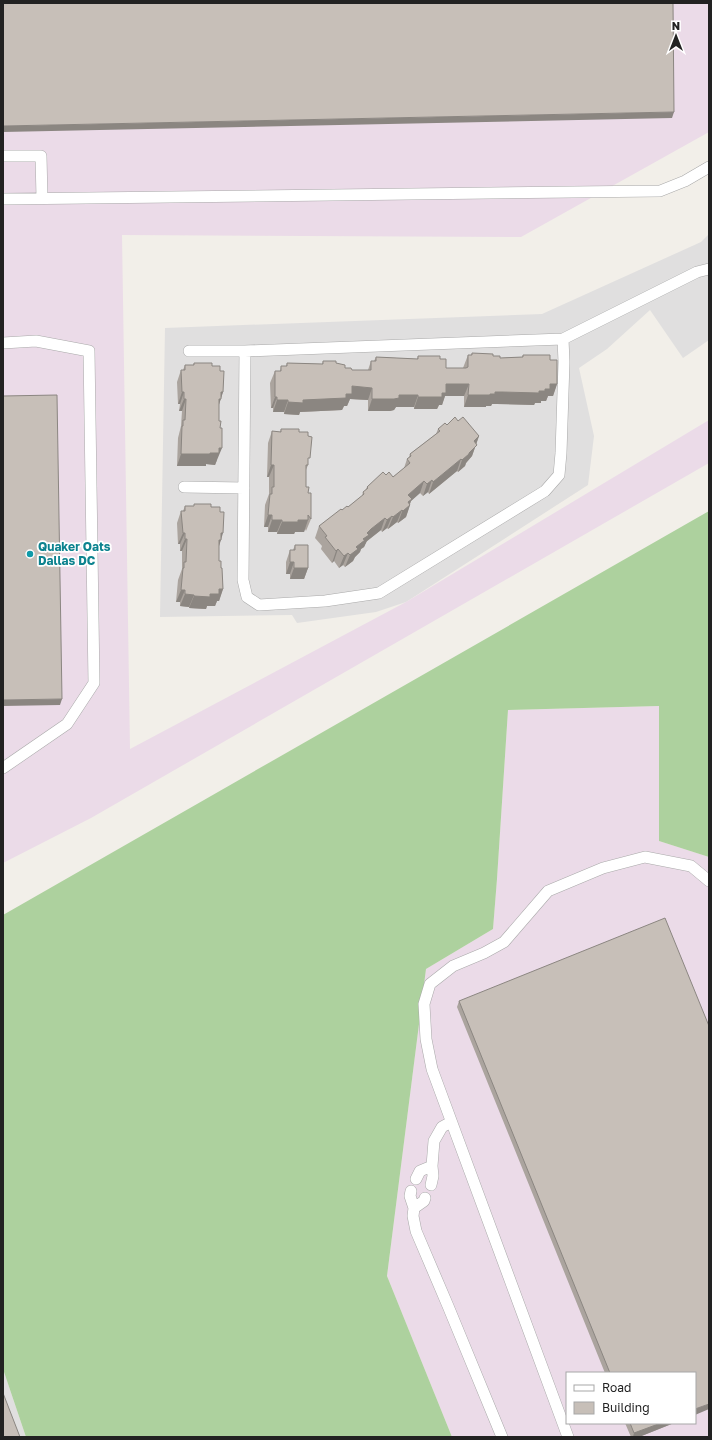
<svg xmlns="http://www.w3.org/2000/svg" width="712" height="1440" font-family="'Golos Text',sans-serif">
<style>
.residential{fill:#e0dfdf}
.industrial{fill:#ebdbe8;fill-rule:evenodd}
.forest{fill:#add19e}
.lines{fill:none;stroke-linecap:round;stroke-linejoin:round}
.minor-casing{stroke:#a9a9a9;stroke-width:12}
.minor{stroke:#fff;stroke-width:11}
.wall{fill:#aba49e}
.shaded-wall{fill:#8b8681}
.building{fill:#c7bfb8;stroke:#8b8681}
.culture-dot{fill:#0f9aa8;stroke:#fff;stroke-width:1.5}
.labels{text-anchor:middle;stroke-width:3.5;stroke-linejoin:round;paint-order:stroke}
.culture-label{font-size:12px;font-weight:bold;fill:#0d838f;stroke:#fff;text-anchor:start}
</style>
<rect width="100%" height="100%" fill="#f2efe9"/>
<path class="residential" d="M709,234V340L683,358L650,310L607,349L579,368L594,436L588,485L406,602L376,612L297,623L292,615L160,617L165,328L542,314L701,242Z
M3,1369L26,1437H3Z"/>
<path class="industrial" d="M3,3H709V132L521,237L122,235L130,749L406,602L709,420V463L91,818L3,863Z
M659,706V841L709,857V1437H452L387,1276L426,969L493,929L497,879L508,710ZM567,1373H695V1423H567Z"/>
<path class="forest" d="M709,511V857L659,841V706L508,710L497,879L493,929L426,969L387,1276L452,1437H26L3,1369V915Z"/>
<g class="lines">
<g class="minor-casing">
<path id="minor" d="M3,156H41L42,198
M3,199L660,191L685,181L709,167
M3,343L36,341L89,351L94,683L67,724L3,768
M189,351H245L563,339L697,272L709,269
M245,351L243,580L247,597L259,605L325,601L379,593L545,491L559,475L561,453L564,362L563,339
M184,487L244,488
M432,1166L434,1141L442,1127L451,1122
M416,1179L420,1171L432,1166L433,1176L431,1185
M411,1191L410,1196L414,1208L424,1201L425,1198
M414,1208L413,1216L416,1231L448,1306L502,1437
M568,1437L432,1069L426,1039L424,1004L430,984L453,966L484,953L504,942L548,891L603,868L645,857L691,866L709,881"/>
</g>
<use href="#minor" class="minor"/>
</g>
<path class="wall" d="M472,353L493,356L500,358L522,357L523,355L550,360L557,384L553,396H548L546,401H541V403H535L534,405L497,404H492L491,406H486V407H464V396H445L442,405H439L437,409H414V407H396L394,410L390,411H368V400L350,399L347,406H344L342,410L300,412L299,415L284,414V412H273V408H271L270,383L275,371H280L281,366H286L287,363L322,364L323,361L336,363L345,368L352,370H368L371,361H374L376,357L417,359L418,356L440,359L446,368H463L468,355H471Z
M194,363L212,366L220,371L223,392L219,404L217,460L215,465L206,464V466H177L178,438L181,426L182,411H179L180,404H178L177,382L181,370H183L185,365H193Z
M458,421L479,436L472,456L466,463L465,466L458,472L457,471L429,494L428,492L423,496L420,493L411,501L410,504V505L406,517L398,523L397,522L388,529L387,528L382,532L381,530L366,542L364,547L361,549L360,552L355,557L353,561L345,567L343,565L339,568L334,561L332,563L321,549L322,546L315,538L319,526L342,510L348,507L362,496L363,492L365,491L367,487L393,477L404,468L407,459L409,457L410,454L436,434L438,429L447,425Z
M281,429L299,432L308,462V465L306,470V487L308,493L311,519L306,531L305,529L304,532H295L294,534H277V532H268V527H264L265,505L269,494V477H267L268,443L272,431L280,432Z
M194,504L211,507L221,538L219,546V561L221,568L223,589L219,601H217L215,606H207L206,609L189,608V607L180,606V602H176L178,580L182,569V551H180V544H178L177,523L181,511H183L185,506H194Z
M295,545L308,568L304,579H290V574H286V562L290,550H293Z
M459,1001L695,1373H605L457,1007Z
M625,1423H674L639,1437H631Z"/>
<path class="shaded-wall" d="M674,112L672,118L3,132V126Z
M446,384H469L464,396H445L442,405H439L437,409H414L418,397Z
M550,384H557L553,396H548L546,401H541V403H535L534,405L497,404H492L491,406H486V407H464L468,395L490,394L495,392H502L539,391L545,389Z
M352,386L372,388L368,400L350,399L347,406H344L342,410L300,412L299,415L284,414L288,402L303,400Z
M182,392H184L180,404H178Z
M221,392H223L217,411V404Z
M399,395H418L414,407H396L394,410L390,411H368L372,399Z
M275,397H277L273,408H271Z
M184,399H186L182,411H179Z
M277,400H288L284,412H273Z
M479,436L472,456L466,463L465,466L458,472L462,460L474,441Z
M219,448H222L217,460L215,465L206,464V466H177L181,454L210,453Z
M461,459L457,471L429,494L433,482Z
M271,465H274L269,477H267Z
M432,480L428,492L423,496L427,484Z
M424,481L420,493L411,501L409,506L410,505L406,517L398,523L408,495Z
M402,510L397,522L388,529L393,517Z
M268,515H272L268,527H264Z
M392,516L387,528L382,532L387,520Z
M385,518L381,530L367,541L364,547L361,549L360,552L355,557L353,561L345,567L350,555L367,533L371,529Z
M272,520H282L277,532H268Z
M298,520H308L304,532H295L294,534H277L282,522Z
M183,533H185L180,544H178Z
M221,533H223L221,540L217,552H215Z
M185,539H187L182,551H180Z
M338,549L334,561L332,563L336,551Z
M348,553L343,565L339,568L344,556Z
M290,562H294L290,574H286Z
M294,568H308L304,579H290Z
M219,589H223L219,601H217L215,606H207L206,609L189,608L194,596L210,594Z
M181,590H185L180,602H176Z
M185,594L194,595L189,607L180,606Z
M62,699L60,705L3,706V700Z
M709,1404V1409L695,1415V1409Z
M661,1423H674L639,1437H633L634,1433Z"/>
<path class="building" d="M3,3H673L674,112L3,126Z
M472,353L493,354V356H500V358L523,357V355H550V360H557V384H550V389H545V391H539V393L502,392H495V394H490V395H468L469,384H446V393H442V397H418V395H399V398L394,399H372V388L352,386V394H346V398L303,400V403L288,402V400H277V397H275V371H281V366H287V363L323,364V361H336V363L345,365V368H351L352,370H371V361H376V357L418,359V356H440V359H446V368H466L468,367V355H472Z
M194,363H212V366H220V371H224L223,392H221V399H219V421H221L220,428H222V448H219V453H210V454H181L182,426H183V420H185L186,399H184V392H182L181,370H185V365H194Z
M57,395L62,699L3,700V396Z
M455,417L458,421L463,417L479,436L474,441L477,445L469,453V454L462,460L461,459L433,482L432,480L427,484L424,481L408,495L412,499L408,502L410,505L403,511L402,510L393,517L392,516L387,520L385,518L371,529L367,533L369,535L363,539L365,540L356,547L358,549L350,555L348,553L344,556L338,549L336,551L325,537L327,536L319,526L341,509L342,510L347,506L348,507L364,494L363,492L368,488L367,487L383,472L386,475L389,472L393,477L410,463L407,459L411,456L410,454L440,431L438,429L445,423L447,425Z
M281,429H299V432H308V436L312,437L310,458H308V465H306V487H309L308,493H311V519L308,515V520H298V522H282V520H272V515H268L270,494H272V487H274V465H271L272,431L281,432Z
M194,504H211V507H220V512H224L223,533H221V540H219V561H221V568H222L223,589H219V594H210V597L194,596V595L185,594V590H181L183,568H184V562H186L187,539H185V533H183L181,511H185V506H194Z
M295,545H308V568H294V562H290V550H295Z
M665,918L709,1026V1404L695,1409V1373H610L459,1001Z
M3,1393L20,1437H3Z
M630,1423H661L634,1433Z"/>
<circle class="culture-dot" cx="30" cy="554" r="4"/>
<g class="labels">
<g class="culture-label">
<text x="38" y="551">Quaker Oats<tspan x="38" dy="14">Dallas DC</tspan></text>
</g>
</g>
<rect width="712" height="1440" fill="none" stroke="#222222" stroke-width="8"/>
<rect x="566" y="1372" width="130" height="52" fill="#ffffff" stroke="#a7a7a7"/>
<rect x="574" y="1385" width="20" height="6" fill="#ffffff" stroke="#a7a7a7"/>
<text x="602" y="1392" font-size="12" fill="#222222">Road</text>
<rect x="574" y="1402" width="20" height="12" fill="#c7bfb8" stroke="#a7a7a7"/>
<text x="602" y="1412" font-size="12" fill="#222222">Building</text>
<g transform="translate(676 36)" stroke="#ffffff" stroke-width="3" paint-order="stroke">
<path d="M0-3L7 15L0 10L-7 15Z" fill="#222222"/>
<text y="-6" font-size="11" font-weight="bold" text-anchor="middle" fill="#222222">N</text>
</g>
</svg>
